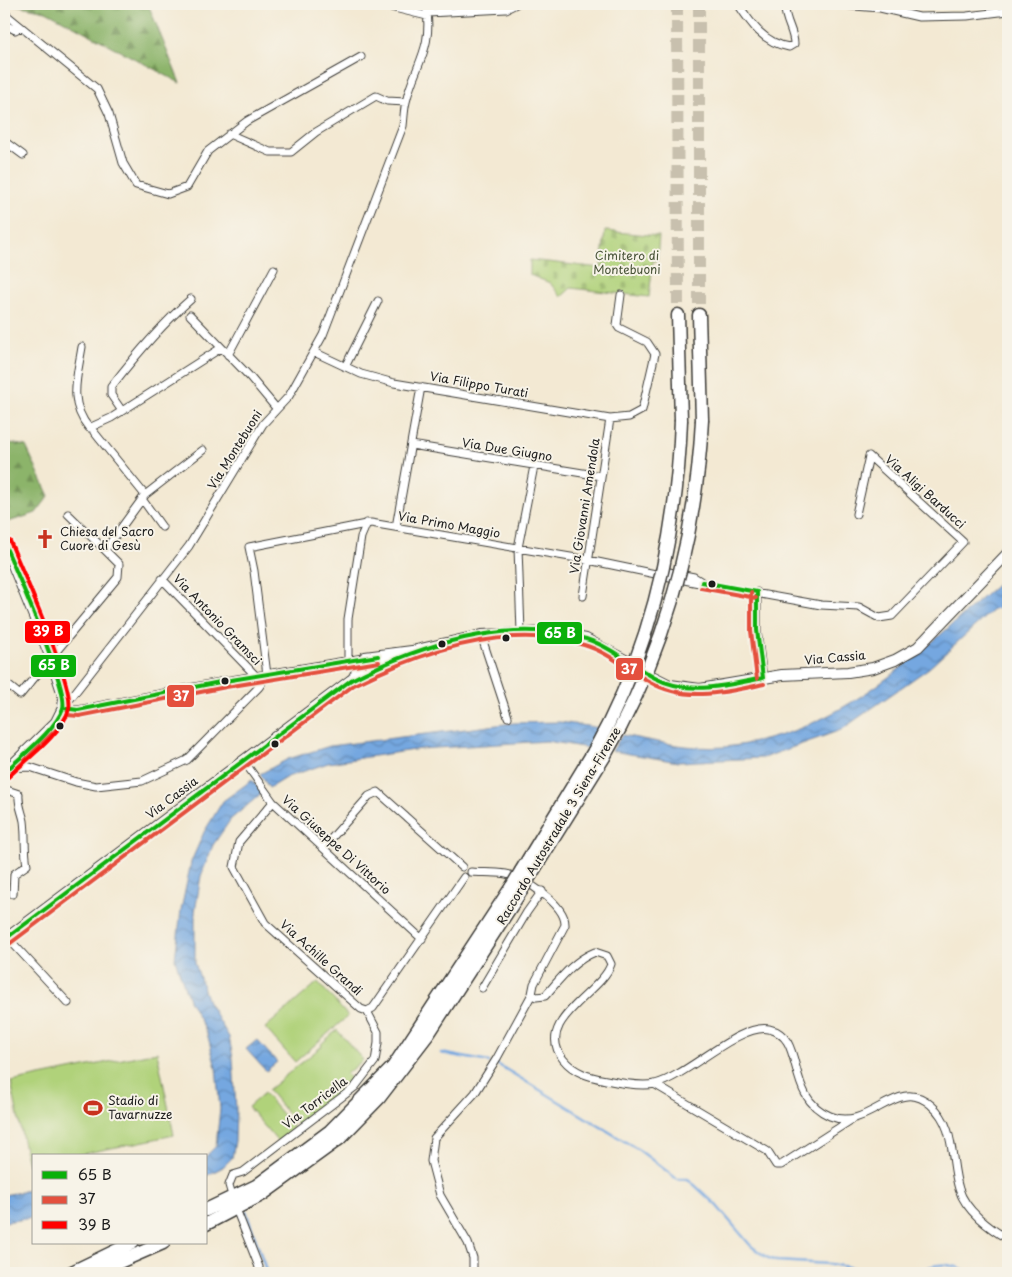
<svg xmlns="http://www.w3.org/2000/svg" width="1012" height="1277" font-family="'Playpen Sans',sans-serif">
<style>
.grass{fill:#b0d27a;stroke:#66774b}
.forest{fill:url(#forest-firs);stroke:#546843}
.cemetery{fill:url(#cemetery-stones);stroke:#66774b}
.water{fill:url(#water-waves);stroke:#48627e}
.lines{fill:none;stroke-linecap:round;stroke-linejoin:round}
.stream{stroke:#74a7e0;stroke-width:2.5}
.highway-tunnel{stroke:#c8c0ae;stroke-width:12;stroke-dasharray:12 6;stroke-linecap:butt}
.street-casing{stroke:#3c3b37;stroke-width:9}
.secondary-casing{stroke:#3c3b37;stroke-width:12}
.primary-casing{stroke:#3c3b37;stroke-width:12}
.highway-casing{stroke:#3c3b37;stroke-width:15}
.street{stroke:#fff;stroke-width:7}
.secondary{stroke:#fff;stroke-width:10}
.primary{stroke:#fff;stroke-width:10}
.highway{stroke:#fff;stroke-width:12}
.highway-bridge-casing{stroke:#3c3b37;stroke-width:15;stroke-linecap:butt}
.highway-bridge{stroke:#fff;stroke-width:12}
.bus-1-casing{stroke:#f7f3e8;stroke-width:8}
.bus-2-casing{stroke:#f7f3e8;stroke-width:8}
.bus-3-casing{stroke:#f7f3e8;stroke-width:8}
.bus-1{stroke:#0ab00a;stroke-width:4}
.bus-2{stroke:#e4503e;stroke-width:4}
.bus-3{stroke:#f00;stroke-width:4}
.bus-dot{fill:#1c1c1c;stroke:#f7f3e8;stroke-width:2}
.labels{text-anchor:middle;stroke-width:4;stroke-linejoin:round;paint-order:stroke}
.park-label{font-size:12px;fill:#485338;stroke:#f7f3e8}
.street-label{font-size:12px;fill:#1c1c1c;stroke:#f7f3e8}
.poi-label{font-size:12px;fill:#1c1c1c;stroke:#f7f3e8;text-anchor:start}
.line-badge{stroke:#f7f3e8;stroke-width:2}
.badge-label{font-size:14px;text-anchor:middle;font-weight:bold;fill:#fff}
</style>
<defs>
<pattern id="forest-firs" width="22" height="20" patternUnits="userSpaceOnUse" patternTransform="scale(1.25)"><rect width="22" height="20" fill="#8cb46a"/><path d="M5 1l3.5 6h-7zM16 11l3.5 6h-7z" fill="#729256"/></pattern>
<pattern id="cemetery-stones" width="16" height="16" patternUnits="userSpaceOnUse" patternTransform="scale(1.25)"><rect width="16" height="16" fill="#b0d27a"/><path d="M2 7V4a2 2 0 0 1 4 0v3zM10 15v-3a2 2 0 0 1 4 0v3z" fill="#97b469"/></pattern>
<pattern id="water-waves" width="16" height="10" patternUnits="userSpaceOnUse" patternTransform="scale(1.25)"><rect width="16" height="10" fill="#74a7e0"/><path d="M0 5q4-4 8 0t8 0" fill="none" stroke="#5e87b5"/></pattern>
</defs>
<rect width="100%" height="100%" fill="#f7f3e8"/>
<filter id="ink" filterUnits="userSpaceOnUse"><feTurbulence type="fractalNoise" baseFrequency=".02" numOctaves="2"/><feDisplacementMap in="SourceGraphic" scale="10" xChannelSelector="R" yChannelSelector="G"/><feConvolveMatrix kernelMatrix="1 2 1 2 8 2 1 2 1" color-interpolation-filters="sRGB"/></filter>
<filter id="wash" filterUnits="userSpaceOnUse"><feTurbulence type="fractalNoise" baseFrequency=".0096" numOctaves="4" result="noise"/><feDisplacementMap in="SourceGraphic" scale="20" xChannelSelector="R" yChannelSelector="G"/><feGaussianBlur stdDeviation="1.12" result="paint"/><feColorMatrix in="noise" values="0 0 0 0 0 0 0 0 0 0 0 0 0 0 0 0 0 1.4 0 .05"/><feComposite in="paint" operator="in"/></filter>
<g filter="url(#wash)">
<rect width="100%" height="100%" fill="#f3e9d3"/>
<path class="grass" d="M318,982L348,1016L295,1062L265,1028Z
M337,1030L363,1060L346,1074L352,1080L298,1126L268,1090L322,1046L321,1044Z
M157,1052L174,1135L73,1156H34V1164L28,1165L11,1082Z
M264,1093L294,1128L278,1142L248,1107Z"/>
<path class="forest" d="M11,4H148L180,83L46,11Z
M4,442L26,446L49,496L36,513L8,522L4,519Z"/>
<path class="cemetery" d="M605,231L659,236L657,261H653L649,297L571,288L561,297L550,283L530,275V260L601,268Z"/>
<path class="water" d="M1008,575V596L929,668L841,730L763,758L678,762L612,751L622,735C652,741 693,750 724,747C844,735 922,649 1008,575Z
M560,722L600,728L588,748L547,741L420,749L328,763L287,777L269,788L260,774L288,759L330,746L513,723Z
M252,780L262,793L231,819L213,845L201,876L195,912V963L208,1002L229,1037L233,1058L236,1110L235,1141L232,1158L223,1167L206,1176V1156L216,1146L220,1109L216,1068L207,1033L189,1000L175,959L181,910L191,862L204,832L223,801Z
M257,1040L277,1062L266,1071L246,1049Z
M34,1189V1218L4,1222V1195Z"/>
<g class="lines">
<path class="stream" d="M993,607L1008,610
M441,1053L489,1062
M497,1064L639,1150L677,1179H688L716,1205L751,1246L766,1257L776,1261L830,1264L883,1273
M246,1211L267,1273
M917,1273C936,1261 952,1263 971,1273"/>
</g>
</g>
<g filter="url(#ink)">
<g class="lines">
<path class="highway-tunnel" d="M677,4L678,315
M699,4V315"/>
<g class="street-casing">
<path id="street" d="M378,4L427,16
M738,4C751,24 764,43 789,47L794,44C794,31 785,21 785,8L787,5L796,4
M829,4L880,8L919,17L967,16L1008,11
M4,13L97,89L109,114L123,163L136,185L168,194L187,187L208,151L247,121L361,57
M428,13L506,9L516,4
M4,24L15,30L21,27
M229,134L270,152H291L316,132L376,96L387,101L406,102
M4,141L23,155
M190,315L250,377L276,408
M82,347C77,378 68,402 89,428L111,418L221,348
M314,352L361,374L394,383L610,419L629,417L642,410L655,354L647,342L619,328L617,325L621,295
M228,355L274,269
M345,367L378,301
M122,411L111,395V387C135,356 161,325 191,299
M94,432L145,495
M411,445L601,476
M142,499L162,527
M68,514L105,550
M396,527L421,387
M659,570L694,577L702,582
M162,579L256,676
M757,592V630L763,678
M583,596L610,419
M521,632L518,548L534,466
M481,635L508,717
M348,661V619L361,537L367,523
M267,675L254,571L249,547L371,523L588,560L694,582L821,605L859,607L879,618L892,616L963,542L869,456L856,514
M4,682L20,695L118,577L119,564L105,550L145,495L203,450
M63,708L189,546L263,424L289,396L323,335L403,126C404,118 404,110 406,102C415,63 434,50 426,4
M63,708L78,710L225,681L363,658
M243,760L273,802L422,939
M9,768L30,767L76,782L96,786L142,781L187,760L259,687L267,675
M4,789L19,794C18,805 22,811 24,821C26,836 24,850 27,865L14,874L13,894
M273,802L239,842L234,867L265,923L361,1009L367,1011
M323,848L369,796L378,792L462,867
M471,872C482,873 494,872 506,874C524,877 566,905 565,925L534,984L532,994L536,997L545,996C560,979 573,961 595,952L607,956L611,964C602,993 533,1021 563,1059C574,1073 590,1077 606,1080C620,1083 641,1087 655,1084C688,1076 739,1023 769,1029C807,1037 783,1096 830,1116C870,1133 896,1074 931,1105C956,1126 950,1160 959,1189C965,1210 990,1229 1008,1239
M7,937L68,1003
M482,988L527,912L542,891
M367,1011L373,1008L464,877
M654,1084L767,1151L776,1165H781L851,1120
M231,1192L229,1185L233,1175L243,1172L355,1087L375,1061L378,1043V1032L367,1011
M238,1214L259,1267L258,1273
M473,1273V1258L468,1243L440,1195L431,1161L434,1138L475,1093L497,1058L532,994"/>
</g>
<g class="secondary-casing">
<path id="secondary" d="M4,543L51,658L64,698L63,708L56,722L4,773"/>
</g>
<g class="primary-casing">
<path id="primary" d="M652,676L670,685L700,689L782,675L848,672L873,668L895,660L918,647L1008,553
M354,677L365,657L412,651L481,635L549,632L586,639L627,661
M4,940L351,680L371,668L412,651"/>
</g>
<g class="highway-casing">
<path id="highway" d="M678,315L681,420
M699,315L702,420
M521,871L594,751
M530,876L604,757
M206,1210L256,1186L330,1131L393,1067L512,886
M206,1224L263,1194L339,1139L379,1098L429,1033L521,891
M70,1273L132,1243
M94,1273L163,1243"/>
</g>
<use href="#street" class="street"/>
<use href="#secondary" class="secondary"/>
<use href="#primary" class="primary"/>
<use href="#highway" class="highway"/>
<g class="highway-bridge-casing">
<path id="highway-bridge" d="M594,751C651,649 677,536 681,420
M604,757C665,653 696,541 702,420
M512,886L521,871
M521,891L530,876"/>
</g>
<use href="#highway-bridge" class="highway-bridge"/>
<g class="bus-1-casing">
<path id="bus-1" d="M4,543C15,569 69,689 63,708C56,730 20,757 4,773
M702,582L757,592
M757,592V630L763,678
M63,708L78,710L225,681L378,656
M4,940L351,680C420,645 508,616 586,639C612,647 632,666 655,678C689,696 728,685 763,678"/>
</g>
<g class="bus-2-casing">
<path id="bus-2" d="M701,588L756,598
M751,592V631L757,679
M8,777L60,726L67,715L79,716L226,687L379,662
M8,945L354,685C422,651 508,622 584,645C608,652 628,670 650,682C685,703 727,692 764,684"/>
</g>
<g class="bus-3-casing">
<path id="bus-3" d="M8,777C26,760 63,733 69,709C75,686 21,569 10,541"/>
</g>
<use href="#bus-1" class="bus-1"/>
<use href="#bus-2" class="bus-2"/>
<use href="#bus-3" class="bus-3"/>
</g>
</g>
<defs>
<g id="church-bare" transform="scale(1.5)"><path d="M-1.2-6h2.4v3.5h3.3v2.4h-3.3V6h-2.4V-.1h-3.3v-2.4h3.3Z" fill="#c8321e" stroke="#f7f3e8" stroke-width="2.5" paint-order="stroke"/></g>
<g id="stadium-bare" transform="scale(1.5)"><path d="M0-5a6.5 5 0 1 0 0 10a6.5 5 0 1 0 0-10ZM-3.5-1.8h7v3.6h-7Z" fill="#c8321e" stroke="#f7f3e8" stroke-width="2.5" paint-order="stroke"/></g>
</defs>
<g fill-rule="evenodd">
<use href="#church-bare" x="45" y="539"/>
<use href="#stadium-bare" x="93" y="1108"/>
</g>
<g class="bus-dot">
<circle cx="712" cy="584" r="4.5"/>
<circle cx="506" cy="638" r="4.5"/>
<circle cx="442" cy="644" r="4.5"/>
<circle cx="225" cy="681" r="4.5"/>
<circle cx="60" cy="726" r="4.5"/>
<circle cx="275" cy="744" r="4.5"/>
</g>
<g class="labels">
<g class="park-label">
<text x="627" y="260">Cimitero di<tspan x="627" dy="14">Montebuoni</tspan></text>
</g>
<g class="street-label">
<text transform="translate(479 385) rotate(10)" y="4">Via Filippo Turati</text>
<text transform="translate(235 450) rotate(-58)" y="4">Via Montebuoni</text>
<text transform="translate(507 450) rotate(9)" y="4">Via Due Giugno</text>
<text transform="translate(925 492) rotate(42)" y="4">Via Aligi Barducci</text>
<text transform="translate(585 506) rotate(-81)" y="4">Via Giovanni Amendola</text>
<text transform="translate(449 525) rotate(10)" y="4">Via Primo Maggio</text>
<text transform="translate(217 620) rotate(46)" y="4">Via Antonio Gramsci</text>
<text transform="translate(835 658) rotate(-5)" y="4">Via Cassia</text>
<text transform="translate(172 798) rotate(-37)" y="4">Via Cassia</text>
<text transform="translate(559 826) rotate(-59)" y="4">Raccordo Autostradale 3 Siena-Firenze</text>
<text transform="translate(336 845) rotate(42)" y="4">Via Giuseppe Di Vittorio</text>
<text transform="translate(321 958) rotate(42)" y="4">Via Achille Grandi</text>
<text transform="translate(315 1103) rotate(-37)" y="4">Via Torricella</text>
</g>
<g class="poi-label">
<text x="60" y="536">Chiesa del Sacro<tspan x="60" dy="14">Cuore di Gesù</tspan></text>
<text x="108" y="1105">Stadio di<tspan x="108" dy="14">Tavarnuzze</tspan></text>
</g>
</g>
<g class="line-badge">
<rect x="24" y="620" width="47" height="24" rx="5" fill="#f00"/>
<rect x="536" y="621" width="47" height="24" rx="5" fill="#0ab00a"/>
<rect x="30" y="654" width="47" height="24" rx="5" fill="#0ab00a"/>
<rect x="615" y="657" width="29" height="24" rx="5" fill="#e4503e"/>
<rect x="166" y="684" width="29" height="24" rx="5" fill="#e4503e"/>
</g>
<g class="badge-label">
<text x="48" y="636">39 B</text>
<text x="560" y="638">65 B</text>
<text x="54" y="670">65 B</text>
<text x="629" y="674">37</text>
<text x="181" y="701">37</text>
</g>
<rect width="1012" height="1277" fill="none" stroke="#f7f3e8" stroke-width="20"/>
<rect x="32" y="1154" width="175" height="90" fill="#f7f3e8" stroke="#9f9d96"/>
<rect x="42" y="1171" width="25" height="8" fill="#0ab00a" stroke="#9f9d96"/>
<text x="78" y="1180" font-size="15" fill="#1c1c1c">65 B</text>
<rect x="42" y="1196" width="25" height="8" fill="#e4503e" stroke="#9f9d96"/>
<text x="78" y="1204" font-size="15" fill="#1c1c1c">37</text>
<rect x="42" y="1221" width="25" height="8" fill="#ff0000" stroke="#9f9d96"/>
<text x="78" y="1230" font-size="15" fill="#1c1c1c">39 B</text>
</svg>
